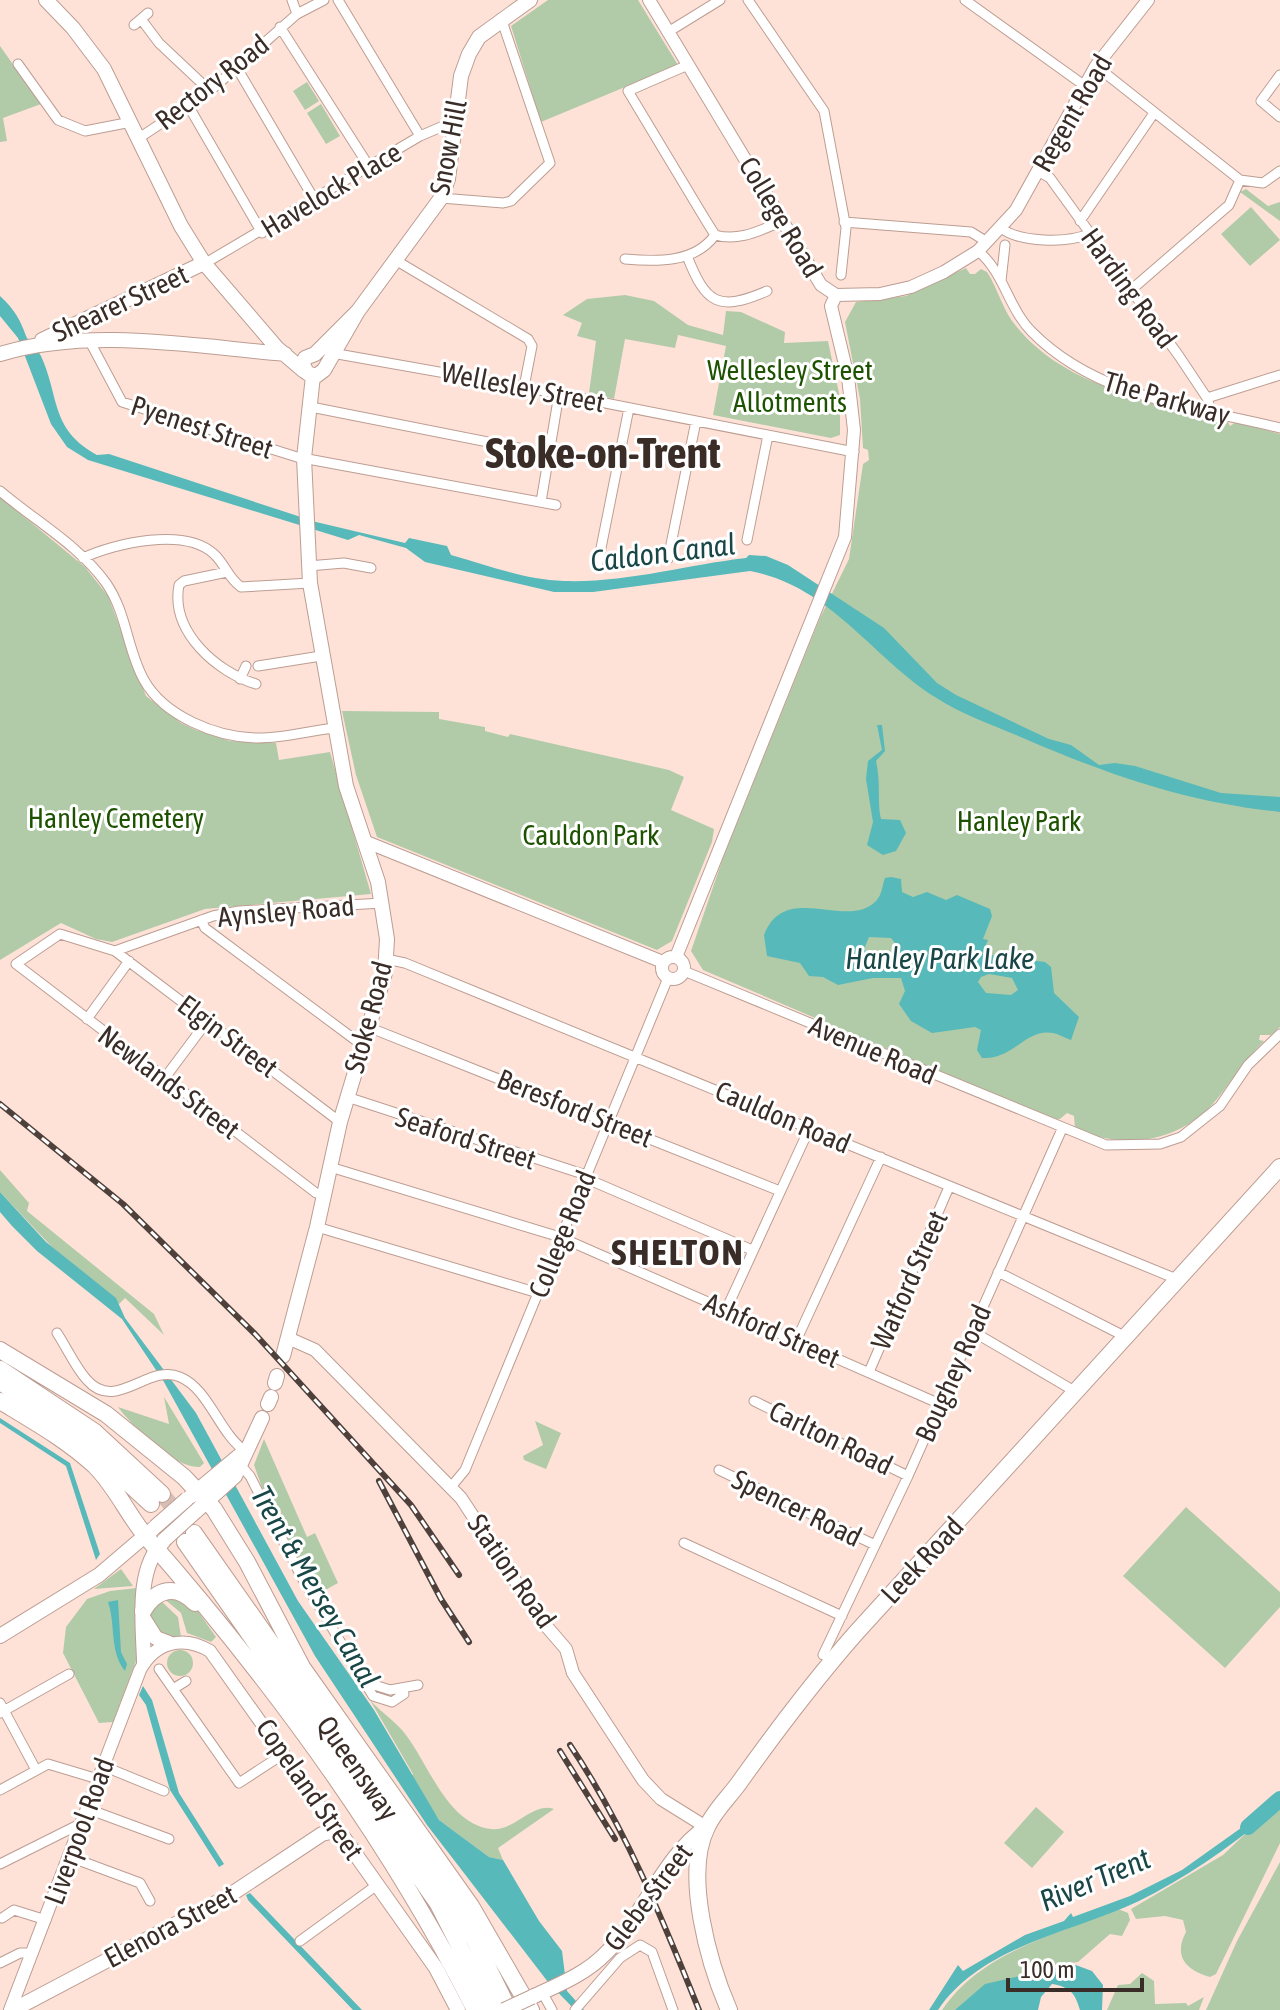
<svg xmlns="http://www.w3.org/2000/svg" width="1280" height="2010" font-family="'Asap Condensed',sans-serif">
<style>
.green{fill:#b1cba8}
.water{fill:#57b9b9;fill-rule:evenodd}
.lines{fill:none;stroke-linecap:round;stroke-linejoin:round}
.river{stroke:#57b9b9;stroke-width:16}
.trunk-tunnel{stroke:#d7beb5;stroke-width:16;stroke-dasharray:16 8;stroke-linecap:butt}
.minor-casing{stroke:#bd9d92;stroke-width:11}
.tertiary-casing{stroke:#bd9d92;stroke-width:14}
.secondary-casing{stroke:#bd9d92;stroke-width:16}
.primary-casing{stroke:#bd9d92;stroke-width:16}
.trunk-casing{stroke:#bd9d92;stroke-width:18}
.minor{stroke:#fff;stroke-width:9}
.tertiary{stroke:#fff;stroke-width:12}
.secondary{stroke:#fff;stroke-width:14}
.primary{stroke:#fff;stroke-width:14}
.trunk{stroke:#fff;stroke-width:16}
.rail-casing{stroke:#4e403a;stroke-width:6}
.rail{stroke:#fff;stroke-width:3;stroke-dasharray:9;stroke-linecap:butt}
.primary-bridge-casing{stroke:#bd9d92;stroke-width:16;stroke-linecap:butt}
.primary-bridge{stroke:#fff;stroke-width:14}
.labels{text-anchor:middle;stroke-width:6;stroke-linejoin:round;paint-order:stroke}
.street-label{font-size:28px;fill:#3a2d28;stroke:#fff}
.park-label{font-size:28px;fill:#1d5300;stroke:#fff}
.water-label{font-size:30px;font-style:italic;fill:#194646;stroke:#fff}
.district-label{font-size:36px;font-weight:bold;letter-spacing:2px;fill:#3a2d28;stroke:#fff}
.town-label{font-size:44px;font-weight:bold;fill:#3a2d28;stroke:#fff}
</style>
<rect width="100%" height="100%" fill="#fee2d8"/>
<path class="green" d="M548,0H638L678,65L541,122L511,26Z
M0,46L41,104L3,118L7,141L0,142Z
M307,82L319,101L305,110L293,91Z
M321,104L340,136L326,144L307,113Z
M1246,189L1268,206L1280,202V221L1240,192Z
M1251,207L1280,240L1250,266L1221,234Z
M966,268L970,274H975L981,269L987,272C998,289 1003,311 1016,326C1067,389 1154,401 1227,420L1230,426L1236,422L1280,434V1027L1271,1035H1260L1259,1040L1264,1041C1246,1059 1233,1079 1217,1099C1181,1143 1125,1150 1075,1129L1074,1116L1067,1113L1060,1119H1051L703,970L691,951L723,858L820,618L849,559L863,464L869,460L868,450L863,448L860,399L845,322L856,302L906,296Z
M625,295L654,301L688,325L723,335L726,311L741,312L785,332L784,343L828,341L840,398V435L831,438L713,415L726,346L678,335L675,348L625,339L614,399L589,393L596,341L577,336L582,323L563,315L587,299Z
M0,497L85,567L108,596L146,696L181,723L196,730L230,741L276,743L279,760L330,752L371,894L205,909L112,942L96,939L61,923L0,960Z
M342,711L439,712V719L485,727V731L508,737L510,734L669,770L684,777L671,810L714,829L712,842L672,941L657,950L377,837L356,775Z
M0,1170L29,1203L27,1211L154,1314L164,1335L125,1298L119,1304L52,1247L0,1192Z
M164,1397L204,1463L200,1467C175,1469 133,1427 118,1407L169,1424Z
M535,1421L561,1433L546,1469L524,1460L523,1456L543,1445Z
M264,1439L307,1537L315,1533L338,1583L318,1594L271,1513L254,1465Z
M1186,1507L1280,1592V1607L1225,1668L1123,1576Z
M121,1569L133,1586L94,1589Z
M137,1588L138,1656L113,1722L99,1723L63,1653L66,1627L87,1599L110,1591Z
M165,1595L192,1603L216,1637L211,1642L187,1633L181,1613L162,1597Z
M159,1599L178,1617L181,1637L165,1638L152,1630L149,1611Z
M167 1663a13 13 0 1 1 26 0a13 13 0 1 1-26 0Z
M370,1700C380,1711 392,1719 402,1730C427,1759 446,1824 491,1829C514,1832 533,1801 554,1809L498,1848L503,1860L489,1857L439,1820L411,1777L413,1774Z
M1280,1801V1843L1216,1974L1210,1977C1186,1970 1173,1956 1186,1932L1183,1920L1165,1916L1136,1919L1131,1909L1223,1855Z
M1036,1807L1064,1832L1032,1868L1004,1843Z
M1280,1862V2010H1206L1237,1941Z
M1118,1909L1128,1913L1130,1920L1122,1936L1110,1934L1078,1962L1045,1967L1013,1991L999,2010H942C982,1951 1056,1935 1118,1909Z
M1142,1973L1154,1981L1155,2004L1186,2003L1188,2006L1204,1997L1199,2010H1107L1118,1985L1130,1984Z"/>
<path class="water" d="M0,296C14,309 20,319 26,336C29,343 38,349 41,356C60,398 50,429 97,455L109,454L316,522L405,543L409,538L447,546L451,555C488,565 524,580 564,581C626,583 685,565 746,558L749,555L766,556L788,565L884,628L937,683L956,695L1049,739L1071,745L1099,765L1115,763L1135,766L1221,793L1280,797V812C1186,802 1109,775 1023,738C993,725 962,715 935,697C872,657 829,585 750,571L593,592H554L425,562L406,548L359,535L348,540L88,460L67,447L51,424L18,338L0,316Z
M877,725H882L885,751L876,761C881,782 877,804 881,819L900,820L906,833L896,851L883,855L867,845L873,822L866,779L868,761L882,750Z
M891,877L901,879L902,892L913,897L927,892L946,900L957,895L990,909L992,916L983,939L988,940L982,954L1045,962L1051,967L1054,993L1079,1017L1071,1040C1065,1038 1059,1034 1053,1033C1025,1028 1014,1060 982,1058L977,1050L981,1030L975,1027L932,1033L911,1021L899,1004L905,991L901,978H873L838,985L823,977L809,976L800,963L767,956L764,935C785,880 847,931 876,901C882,895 882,886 885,878ZM869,937L891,938L899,948L884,963L873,961L864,949ZM989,974L1012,978L1018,990L1011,995L986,993L978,982L981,977Z
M0,1192L46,1242L116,1298L125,1318L196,1413L298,1601L374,1710L439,1820L489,1857L503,1860L539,1921L562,1951L567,1991L584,2010H575L548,1982L427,1825L315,1656L164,1382L122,1319L37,1251L12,1226L0,1212Z
M0,1418L70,1463L100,1554L96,1560L66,1466L0,1423Z
M118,1600L121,1652L127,1664L125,1671C109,1651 116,1625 108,1602Z
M143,1686L152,1700L179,1793L224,1864L219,1867L170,1790L146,1705L139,1695Z
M1262,1813L1266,1817C1226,1850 1185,1878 1139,1901C1072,1933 982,1945 938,2010H929L958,1965L963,1971L1025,1935L1064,1921L1071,1913L1073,1917L1130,1896L1182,1870Z
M250,1893L362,2010H353L248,1900L246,1895Z
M1073,1964L1092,1971L1103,1985L1102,2010H1080C1075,1993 1070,1987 1052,1984L1041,1997L1038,2010H955L985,1984Z"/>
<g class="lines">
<path class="river" d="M1248,1827L1280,1799"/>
<path class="trunk-tunnel" d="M162,1494L194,1533"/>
<g class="minor-casing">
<path id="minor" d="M292,0L297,14
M338,0L420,136
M748,0L824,111L846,228L841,275
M965,0L1085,86
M141,19L159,43L210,91
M134,25L148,13
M280,27L370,168
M668,32L720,0
M18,64L58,120L85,131L131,122
M688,65L628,91L705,219L715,235C740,242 760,230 783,221
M1096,66L1240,180L1263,183L1280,171
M237,68L314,199
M1280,75L1261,101L1280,117
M189,107L262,233
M139,138L210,91L297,14L324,0
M1038,171L1050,178L1179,356L1207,398L1211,411
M441,198L503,203L511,201L550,163L501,18
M1080,221L1154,113
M844,222L971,232L987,242
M1001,228C1020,243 1067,243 1089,234
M978,251C1004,272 1008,308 1032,332C1097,398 1194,407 1280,428
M687,256C706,304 718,312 767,291
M625,259C657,262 695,263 715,235
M209,261L420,136L455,121
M397,261L528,339L532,346L524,387
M1001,281L1005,245
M1131,290L1229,205L1240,180
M89,340L122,402L297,457L556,505
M332,353L524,387L854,452
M1207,398L1280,375
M311,407L549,454
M0,491C34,520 80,546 106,583C127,613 127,650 144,680C164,716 216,737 255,738C281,739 308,731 334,728
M541,502L559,394
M747,540L768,435
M83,558C115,543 185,527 214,554C225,564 228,578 241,587L310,583
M668,559L696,421
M598,563L629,408
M308,566L344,563L371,568
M227,572L184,581L179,585C170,632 217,672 256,684
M258,666L321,656
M240,679L246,666
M201,920L205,928L362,1045
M115,951L340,1122
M386,959L405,963L1179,1280
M684,971L1106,1145L1160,1144L1181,1137L1220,1106L1248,1065L1280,1034
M87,1019L129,961
M368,1027L780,1191
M164,1079L208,1020
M347,1097L586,1175
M330,1167L560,1237L940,1404
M585,1178L752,1250
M324,1195L316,1193L16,964L60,934L115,951L213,916L239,911L383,903
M317,1227L538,1293
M998,1272L1126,1337
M726,1310L810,1127
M972,1331L1076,1392
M57,1333C67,1348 75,1367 87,1380C116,1413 148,1363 180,1377C209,1389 219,1433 245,1451
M796,1341L881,1157
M869,1372L949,1187
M754,1401L908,1476
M237,1461L250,1476L302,1578L373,1696L392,1702L404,1694
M719,1470L875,1545
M451,1487L465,1470L668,978
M684,1543L842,1616
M823,1655L908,1476L1062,1129
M159,1669L239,1783L285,1753
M365,1682L390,1690L418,1685
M173,1689L186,1681
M0,1703L36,1770
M0,1713L69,1674
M103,1766L164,1791
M0,1790L48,1764L98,1779
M88,1809L169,1839
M70,1857L140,1883L150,1901
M0,1864L82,1823
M2,1918L14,1910L46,1920
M300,1941L377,1885
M0,1963L20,1953H33
M542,1992L552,2010
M575,2010L620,1958L640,1945L652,1952L673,2010"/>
</g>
<g class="tertiary-casing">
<path id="tertiary" d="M649,0L821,285L836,295
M836,295L880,294L911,287L944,272L978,251L1016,210L1096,66L1148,0
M364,841L663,962
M662 968a11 11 0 1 1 22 0a11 11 0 1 1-22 0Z
M676,957L845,537L854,430L848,377L831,306L836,295
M288,1338L315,1350L461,1498L541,1620L566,1649L573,1673L643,1780L661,1799L706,1827
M10,2010L140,1670C155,1642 183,1635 210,1651L340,1834"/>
</g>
<g class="secondary-casing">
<path id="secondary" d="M46,0L73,28L104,69L181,226L204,263L277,348L304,371
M42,340L204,263
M0,354C90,327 192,346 285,354"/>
</g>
<g class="primary-casing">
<path id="primary" d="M358,311L315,354L305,358L303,364L307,373L316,376L324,370L358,311L441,198L448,179L461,76L469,54L479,37L530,0
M283,1356L317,1227L340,1122L385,973L387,939L378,882L346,786L310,583L304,458L313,376
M275,1383L277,1376
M268,1404L271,1397
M191,1496L245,1451
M195,1512L235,1476L262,1418
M144,1619L156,1638L169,1643
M0,1636L99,1575L153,1529
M144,1661C143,1624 135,1568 164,1541
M532,1997C558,1985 586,1974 606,1953C642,1918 665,1854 706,1827
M13,2010L227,1897L322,1834L334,1831L344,1838L436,1968L458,2010"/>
</g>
<g class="trunk-casing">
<path id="trunk" d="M0,1350L106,1414L184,1477L214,1509L247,1562L302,1667L471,1906L531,2010
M0,1369L95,1432L162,1494
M0,1382L65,1425L151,1504
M0,1401C33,1421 67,1440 95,1466C117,1488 128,1516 148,1539C273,1682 389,1839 475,2010
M194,1533L429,1868L474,1939L509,2010
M185,1542L438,1904L492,2010
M143,1611C156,1588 177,1584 195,1603
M729,2010C709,1964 683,1874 707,1827C714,1811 729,1797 739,1783C776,1731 814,1681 855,1634L1280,1167"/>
</g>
<use href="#minor" class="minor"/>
<use href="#tertiary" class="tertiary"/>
<use href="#secondary" class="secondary"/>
<use href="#primary" class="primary"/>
<use href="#trunk" class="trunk"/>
<g class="rail-casing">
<path id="rail" d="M0,1104L123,1204L255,1334L411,1505L459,1575
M379,1481L441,1599L469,1642
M570,1745C625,1827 662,1918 699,2010
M560,1751L615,1839"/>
</g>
<use href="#rail" class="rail"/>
<g class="primary-bridge-casing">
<path id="primary-bridge" d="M155,1527L187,1499
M164,1540L195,1512
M504,2010L532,1997"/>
</g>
<use href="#primary-bridge" class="primary-bridge"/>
</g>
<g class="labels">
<g class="street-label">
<text transform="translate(212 82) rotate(-38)" y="10">Rectory Road</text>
<text transform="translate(1072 113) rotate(-60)" y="10">Regent Road</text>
<text transform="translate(448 147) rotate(-79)" y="10">Snow Hill</text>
<text transform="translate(331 190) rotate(-31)" y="10">Havelock Place</text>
<text transform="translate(781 217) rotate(59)" y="10">College Road</text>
<text transform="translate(1129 288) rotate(54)" y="10">Harding Road</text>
<text transform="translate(120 303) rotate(-25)" y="10">Shearer Street</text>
<text transform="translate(523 387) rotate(11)" y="10">Wellesley Street</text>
<text transform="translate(1167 398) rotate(16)" y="10">The Parkway</text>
<text transform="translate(202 427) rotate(18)" y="10">Pyenest Street</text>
<text transform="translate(286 911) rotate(-5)" y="10">Aynsley Road</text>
<text transform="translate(368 1017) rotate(-75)" y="10">Stoke Road</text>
<text transform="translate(228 1036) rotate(37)" y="10">Elgin Street</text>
<text transform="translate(873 1050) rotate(23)" y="10">Avenue Road</text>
<text transform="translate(169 1082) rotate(37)" y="10">Newlands Street</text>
<text transform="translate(575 1108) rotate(22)" y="10">Beresford Street</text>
<text transform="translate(783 1117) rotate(23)" y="10">Cauldon Road</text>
<text transform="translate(466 1138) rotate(18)" y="10">Seaford Street</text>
<text transform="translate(562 1234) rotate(-68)" y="10">College Road</text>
<text transform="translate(909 1280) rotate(-66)" y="10">Watford Street</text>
<text transform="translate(772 1330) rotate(24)" y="10">Ashford Street</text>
<text transform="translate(953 1373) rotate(-66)" y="10">Boughey Road</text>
<text transform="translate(831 1438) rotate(26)" y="10">Carlton Road</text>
<text transform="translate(797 1508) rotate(26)" y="10">Spencer Road</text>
<text transform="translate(922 1560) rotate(-47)" y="10">Leek Road</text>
<text transform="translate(512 1571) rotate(55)" y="10">Station Road</text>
<text transform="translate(358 1768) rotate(55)" y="10">Queensway</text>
<text transform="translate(310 1789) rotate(55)" y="10">Copeland Street</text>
<text transform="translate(79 1831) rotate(-70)" y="10">Liverpool Road</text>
<text transform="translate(648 1897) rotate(-53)" y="10">Glebe Street</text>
<text transform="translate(170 1926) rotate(-28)" y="10">Elenora Street</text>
</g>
<g class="park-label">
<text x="790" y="380">Wellesley Street<tspan x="790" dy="32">Allotments</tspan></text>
<text x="116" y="828">Hanley Cemetery</text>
<text x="1019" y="831">Hanley Park</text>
<text x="591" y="845">Cauldon Park</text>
</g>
<g class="water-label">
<text transform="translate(663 553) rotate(-7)" y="10">Caldon Canal</text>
<text x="940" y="969">Hanley Park Lake</text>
<text transform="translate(315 1587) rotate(60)" y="10">Trent &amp; Mersey Canal</text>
<text transform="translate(1095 1880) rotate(-23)" y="10">River Trent</text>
</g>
<g class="district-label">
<text x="678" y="1265">SHELTON</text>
</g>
<g class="town-label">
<text x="603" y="468">Stoke-on-Trent</text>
</g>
</g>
<path d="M1008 1978v12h134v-12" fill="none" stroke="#3a2d28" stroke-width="4"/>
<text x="1020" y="1978" font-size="24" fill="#3a2d28" stroke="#ffffff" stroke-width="6" paint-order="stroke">100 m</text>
</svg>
